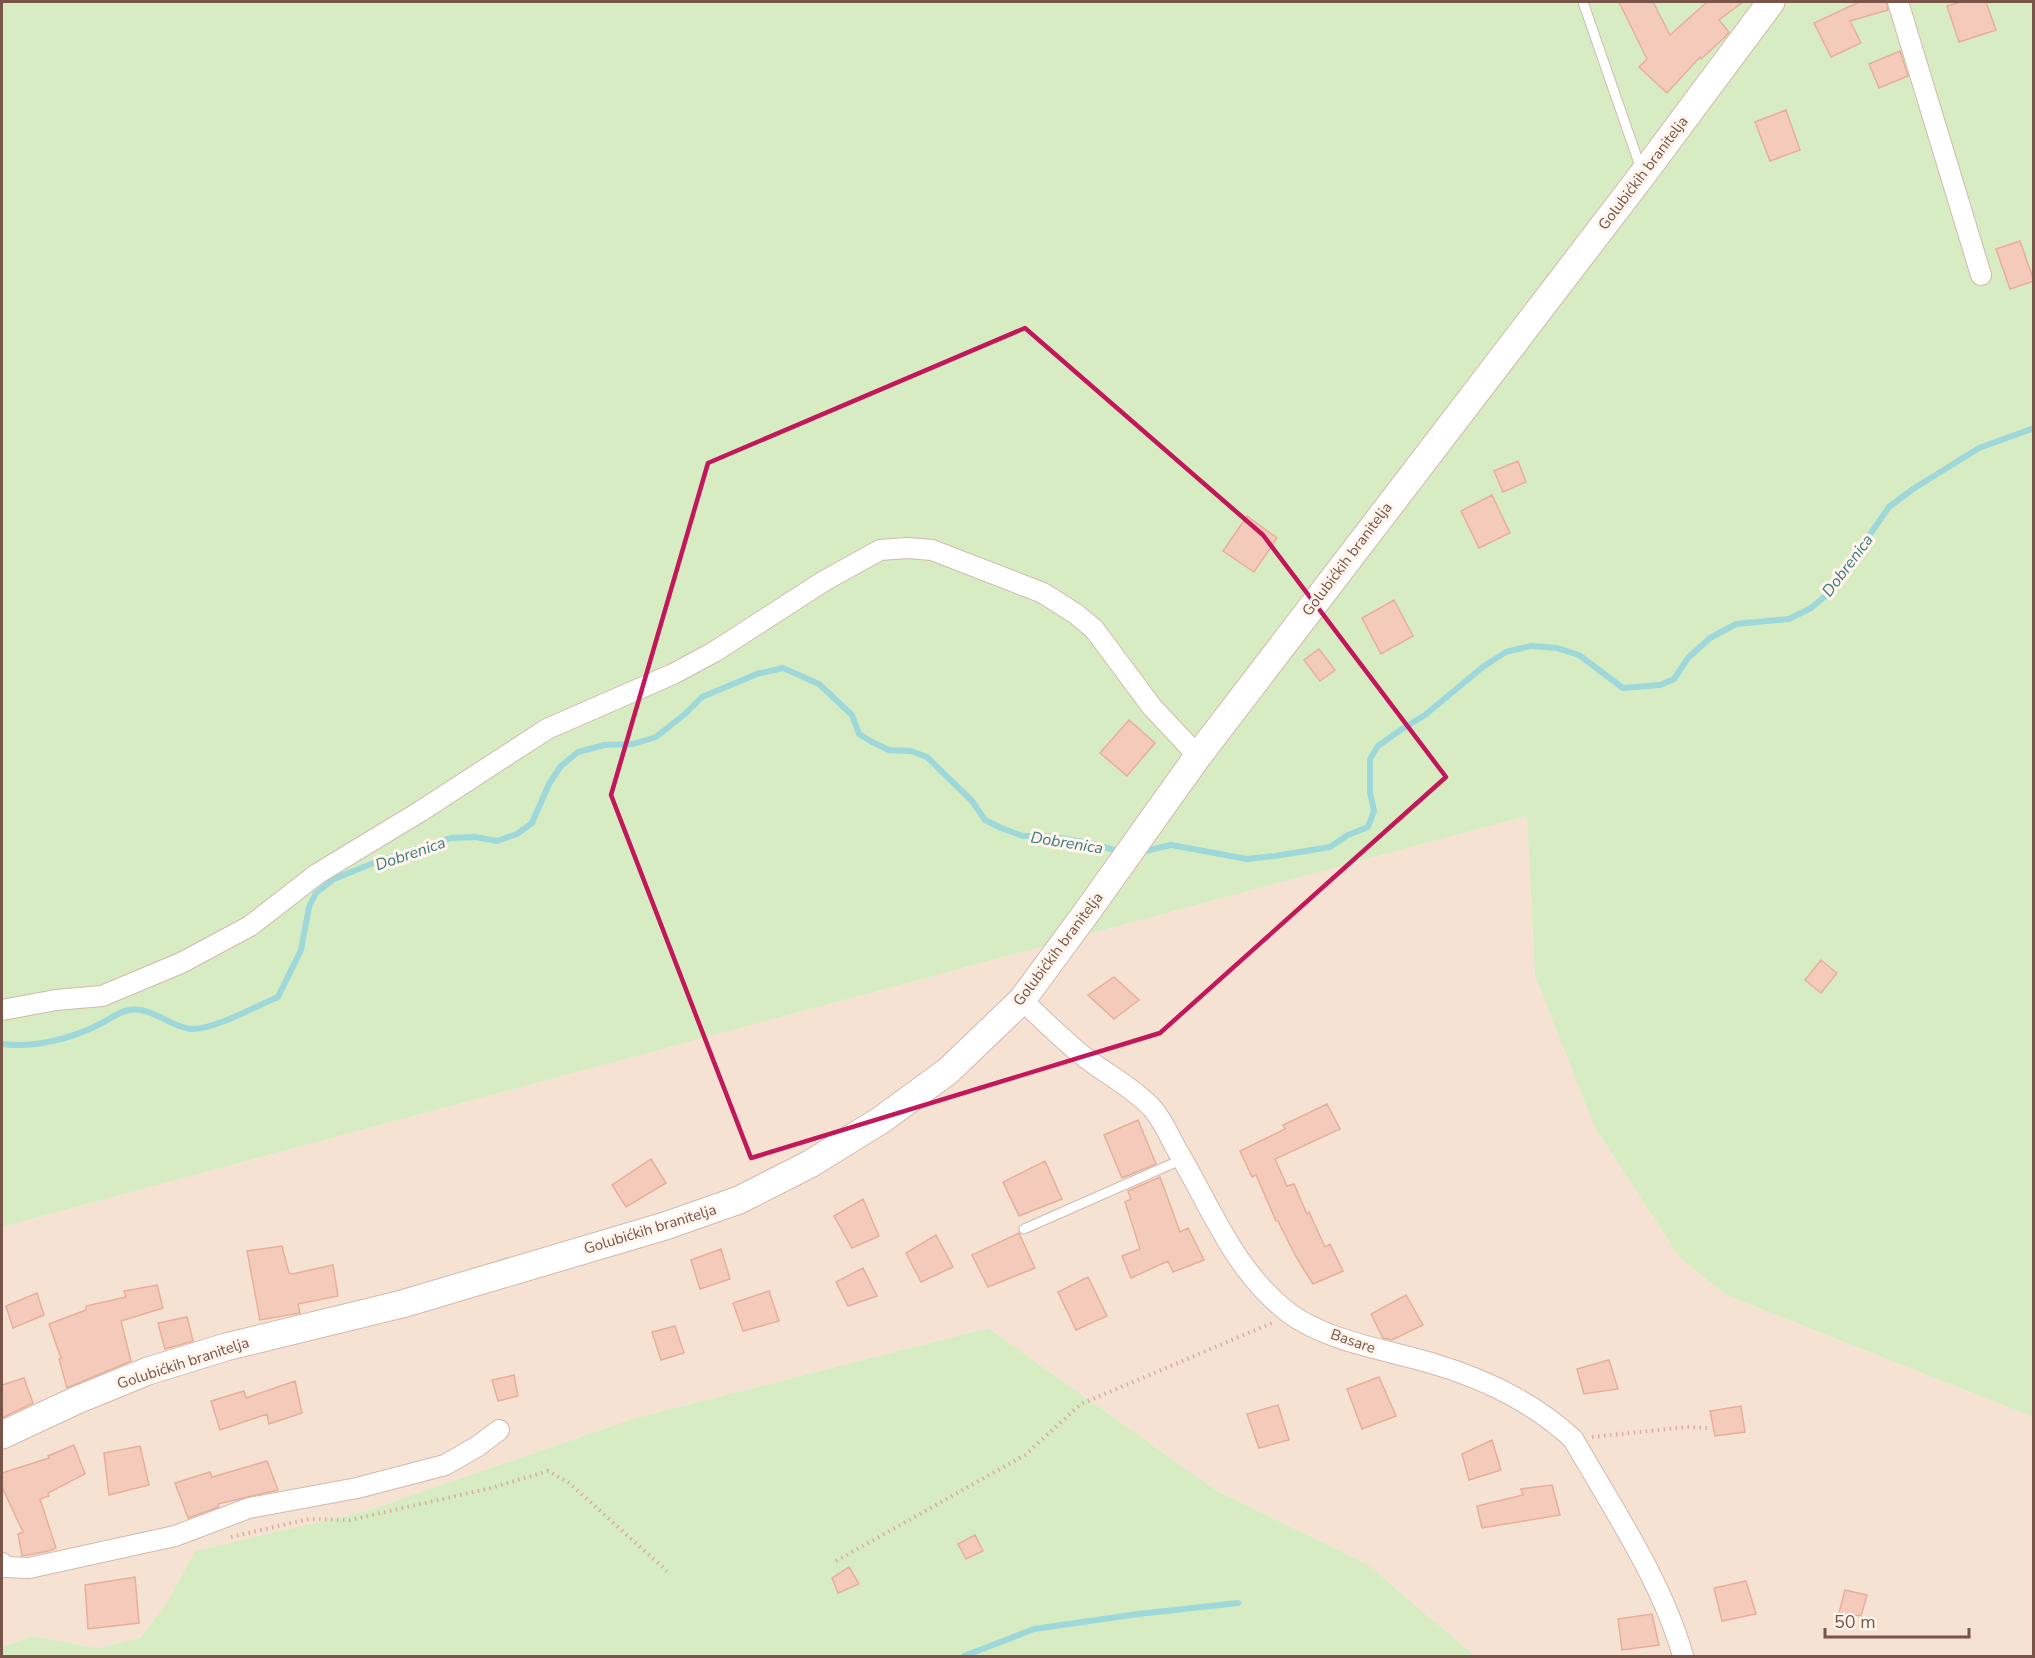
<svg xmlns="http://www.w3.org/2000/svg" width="2035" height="1658" font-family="'Nunito Sans',sans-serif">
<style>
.residential{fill:#f5e2d3}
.green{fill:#d8ecc3}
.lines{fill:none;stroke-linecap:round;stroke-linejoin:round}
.stream{stroke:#9ed8da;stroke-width:6}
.building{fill:#f4cbbb;stroke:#e7af9b;stroke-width:1.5}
.lane-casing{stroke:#d2b9ad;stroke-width:11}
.street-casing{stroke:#d2b9ad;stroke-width:22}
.secondary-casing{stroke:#d5b8ab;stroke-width:29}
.path{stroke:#d9ae9e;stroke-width:4;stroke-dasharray:1.5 4.5;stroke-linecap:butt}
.lane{stroke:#fff;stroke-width:9}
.street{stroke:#fff;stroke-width:20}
.secondary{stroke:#fff;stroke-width:27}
.marked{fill:none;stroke:#c2185b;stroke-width:4.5;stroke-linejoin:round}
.labels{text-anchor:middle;stroke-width:6;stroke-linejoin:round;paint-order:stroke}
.street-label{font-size:15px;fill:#785449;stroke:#fff5ec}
.water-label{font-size:16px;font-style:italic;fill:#3c7b7e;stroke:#fff5ec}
</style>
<rect width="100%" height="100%" fill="#fdf1e5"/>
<path class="residential" d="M1527,816L1535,976L1595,1128L1680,1258L1726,1295L2033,1417V1656H1475L1367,1564L1217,1491L988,1328L632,1419L366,1511L195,1551L166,1604L140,1638L97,1648L32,1636L2,1647V1227Z"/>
<path class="green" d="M2,2H2033V1417L1726,1295L1680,1258L1595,1128L1535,976L1527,816L2,1227Z
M988,1328L1217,1491L1367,1564L1475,1656H2V1647L32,1636L97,1648L140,1638L166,1604L195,1551L366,1511L632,1419Z"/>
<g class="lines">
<path class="stream" d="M1141,852L1171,845L1247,859L1275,856L1330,847L1348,835L1368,827L1374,811L1370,792V759L1378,746L1399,731L1425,715L1484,666L1506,652L1531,646L1557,648L1579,655L1623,688L1660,685L1674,679L1688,658L1710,638L1736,624L1789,619L1811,608L1829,593L1889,507L1913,489L1979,448L2034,428
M2,1044C34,1048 71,1039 100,1024C110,1019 118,1012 129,1010C151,1006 170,1027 191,1029C214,1030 256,1006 278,997L301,950L309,907L316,893L334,879L376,862L451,838L475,837L497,841L517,834L532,823L549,784L561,766L578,752L604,745L633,744L656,737L685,714L702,697L757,674L783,668L819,684L852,715L859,734L872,742L889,750L911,751L927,757L972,801L985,820L1001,828L1023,836H1049L1089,843L1122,852
M964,1656L1034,1629L1138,1614L1238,1603"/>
</g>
<path class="building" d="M1619,2H1653L1670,35L1707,2H1743L1719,20L1729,32L1725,37L1701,59L1700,57L1667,93L1639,67L1647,59Z
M1859,2H1886L1888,10L1850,21L1861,43L1831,57L1814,23Z
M1961,2H1986L1996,30L1959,42L1947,6Z
M1900,51L1908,76L1879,88L1869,64Z
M1786,110L1800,150L1770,161L1755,122Z
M2020,241L2034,281L2010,289L1996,249Z
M1518,461L1526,482L1503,492L1494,471Z
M1492,495L1510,533L1479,548L1461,511Z
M1247,516L1277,538L1254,572L1223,551Z
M1394,600L1413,636L1381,654L1362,618Z
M1319,649L1335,670L1320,681L1304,660Z
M1129,720L1155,743L1127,776L1100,753Z
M1821,960L1837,973L1821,993L1805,980Z
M1114,977L1139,1000L1114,1019L1088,995Z
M1327,1104L1340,1129L1275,1159L1287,1186L1294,1184L1307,1214L1309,1212L1325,1247L1330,1244L1343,1271L1313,1284L1295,1255L1278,1221H1276L1256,1175L1252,1177L1240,1151L1285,1129L1283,1125Z
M1138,1120L1156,1164L1122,1178L1104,1135Z
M651,1159L666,1183L626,1207L612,1185Z
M1045,1161L1062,1199L1019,1216L1003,1182Z
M1160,1177L1180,1232L1188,1228L1204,1260L1173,1272L1168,1261L1131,1278L1122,1256L1140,1249L1125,1202L1131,1199L1128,1191Z
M863,1199L879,1236L852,1248L834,1216Z
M1019,1233L1035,1268L988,1287L972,1255Z
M936,1235L953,1267L921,1282L906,1253Z
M282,1246L289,1273L292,1274L333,1265L338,1296L298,1304L300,1313L260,1320L247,1251Z
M721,1249L730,1279L700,1289L691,1260Z
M863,1268L877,1296L848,1306L836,1282Z
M1088,1277L1107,1316L1076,1330L1058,1292Z
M157,1285L163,1308L121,1321L131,1361L67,1388L59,1359L61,1358L49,1324L86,1310V1306L126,1297L124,1291Z
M769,1291L779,1321L743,1331L733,1303Z
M37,1293L44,1315L13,1328L6,1306Z
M1406,1295L1423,1325L1392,1340L1383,1338L1371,1314Z
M187,1317L193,1341L165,1349L158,1323Z
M675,1326L684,1353L661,1360L652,1332Z
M1609,1360L1618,1389L1584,1394L1577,1369Z
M514,1375L518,1396L498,1401L492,1380Z
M1379,1377L1396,1416L1362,1429L1347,1389Z
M24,1378L33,1403L2,1418V1385Z
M295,1381L302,1413L269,1424L267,1414L220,1430L211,1401L244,1391L246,1398Z
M1278,1405L1289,1440L1259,1448L1247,1414Z
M1741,1406L1745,1432L1715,1436L1710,1411Z
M1492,1440L1501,1470L1469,1480L1462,1454Z
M74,1445L85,1474L48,1493L49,1496L40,1499L56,1548L49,1551L22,1556L18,1534L23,1532L2,1487V1473L49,1458L48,1456Z
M140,1446L149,1485L109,1495L104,1453Z
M267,1461L278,1490L218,1504L219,1507L188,1518L175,1483L210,1472L212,1477Z
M1552,1485L1560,1515L1482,1528L1477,1506L1523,1495L1521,1489Z
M975,1535L983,1551L966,1559L958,1544Z
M849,1567L859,1584L838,1593L832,1578Z
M135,1577L139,1623L88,1629L85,1585Z
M1746,1581L1756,1614L1722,1621L1714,1588Z
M1845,1590L1867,1595L1861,1616L1839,1613Z
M1652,1614L1659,1645L1622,1650L1618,1619Z"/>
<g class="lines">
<g class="lane-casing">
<path id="lane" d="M1583,2L1641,169
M1024,1229L1183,1159"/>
</g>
<g class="street-casing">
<path id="street" d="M1898,2L1981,275
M1022,1000C1041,1018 1061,1038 1082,1055C1104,1073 1131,1086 1151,1107C1162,1118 1169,1136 1177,1150C1211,1207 1234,1271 1289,1313C1328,1342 1389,1350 1434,1364C1485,1379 1534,1403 1573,1439C1612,1507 1662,1581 1683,1656
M2,1010L56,1000L102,996L181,963L250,926L317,874L421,811L547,729L673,674L714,652L824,581L880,550L907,548L932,550L1043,593L1076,614L1094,629L1152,707L1198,756
M2,1563L5,1567L29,1568L175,1536L249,1508L357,1488L445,1465L478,1446L499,1430"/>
</g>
<g class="secondary-casing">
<path id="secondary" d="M2,1435L77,1400L148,1371L226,1347L402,1304L665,1226L739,1200L810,1164L881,1120L948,1071L1022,1000L1089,909L1198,756L1643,174L1771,2"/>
</g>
<path class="path" d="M1592,1437L1687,1427L1708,1428
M231,1537L309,1519L350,1520L491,1488L548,1471L568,1482L667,1571
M836,1561L1025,1455L1081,1404L1272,1323"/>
<use href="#lane" class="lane"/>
<use href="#street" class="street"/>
<use href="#secondary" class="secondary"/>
</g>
<path class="marked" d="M1025,328L1263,535L1446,777L1160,1033L751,1158L611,795L708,463Z"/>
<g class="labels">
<g class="street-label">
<text transform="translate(1643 173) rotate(-53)" y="5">Golubićkih branitelja</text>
<text transform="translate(1347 559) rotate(-53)" y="5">Golubićkih branitelja</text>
<text transform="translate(1058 949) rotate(-53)" y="5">Golubićkih branitelja</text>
<text transform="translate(650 1229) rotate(-17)" y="5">Golubićkih branitelja</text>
<text transform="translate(1353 1341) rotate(19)" y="5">Basare</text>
<text transform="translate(183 1363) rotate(-18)" y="5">Golubićkih branitelja</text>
</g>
<g class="water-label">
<text transform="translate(1847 565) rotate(-53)" y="6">Dobrenica</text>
<text transform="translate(1067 842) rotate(9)" y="6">Dobrenica</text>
<text transform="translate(410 853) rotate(-19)" y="6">Dobrenica</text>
</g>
</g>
<rect width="2035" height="1658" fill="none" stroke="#785449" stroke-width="6"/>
<path d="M1825 1628v9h144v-9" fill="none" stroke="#785449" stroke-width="3"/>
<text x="1834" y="1628" font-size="18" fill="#785449" stroke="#fff5ec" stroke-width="4.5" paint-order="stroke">50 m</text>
</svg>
